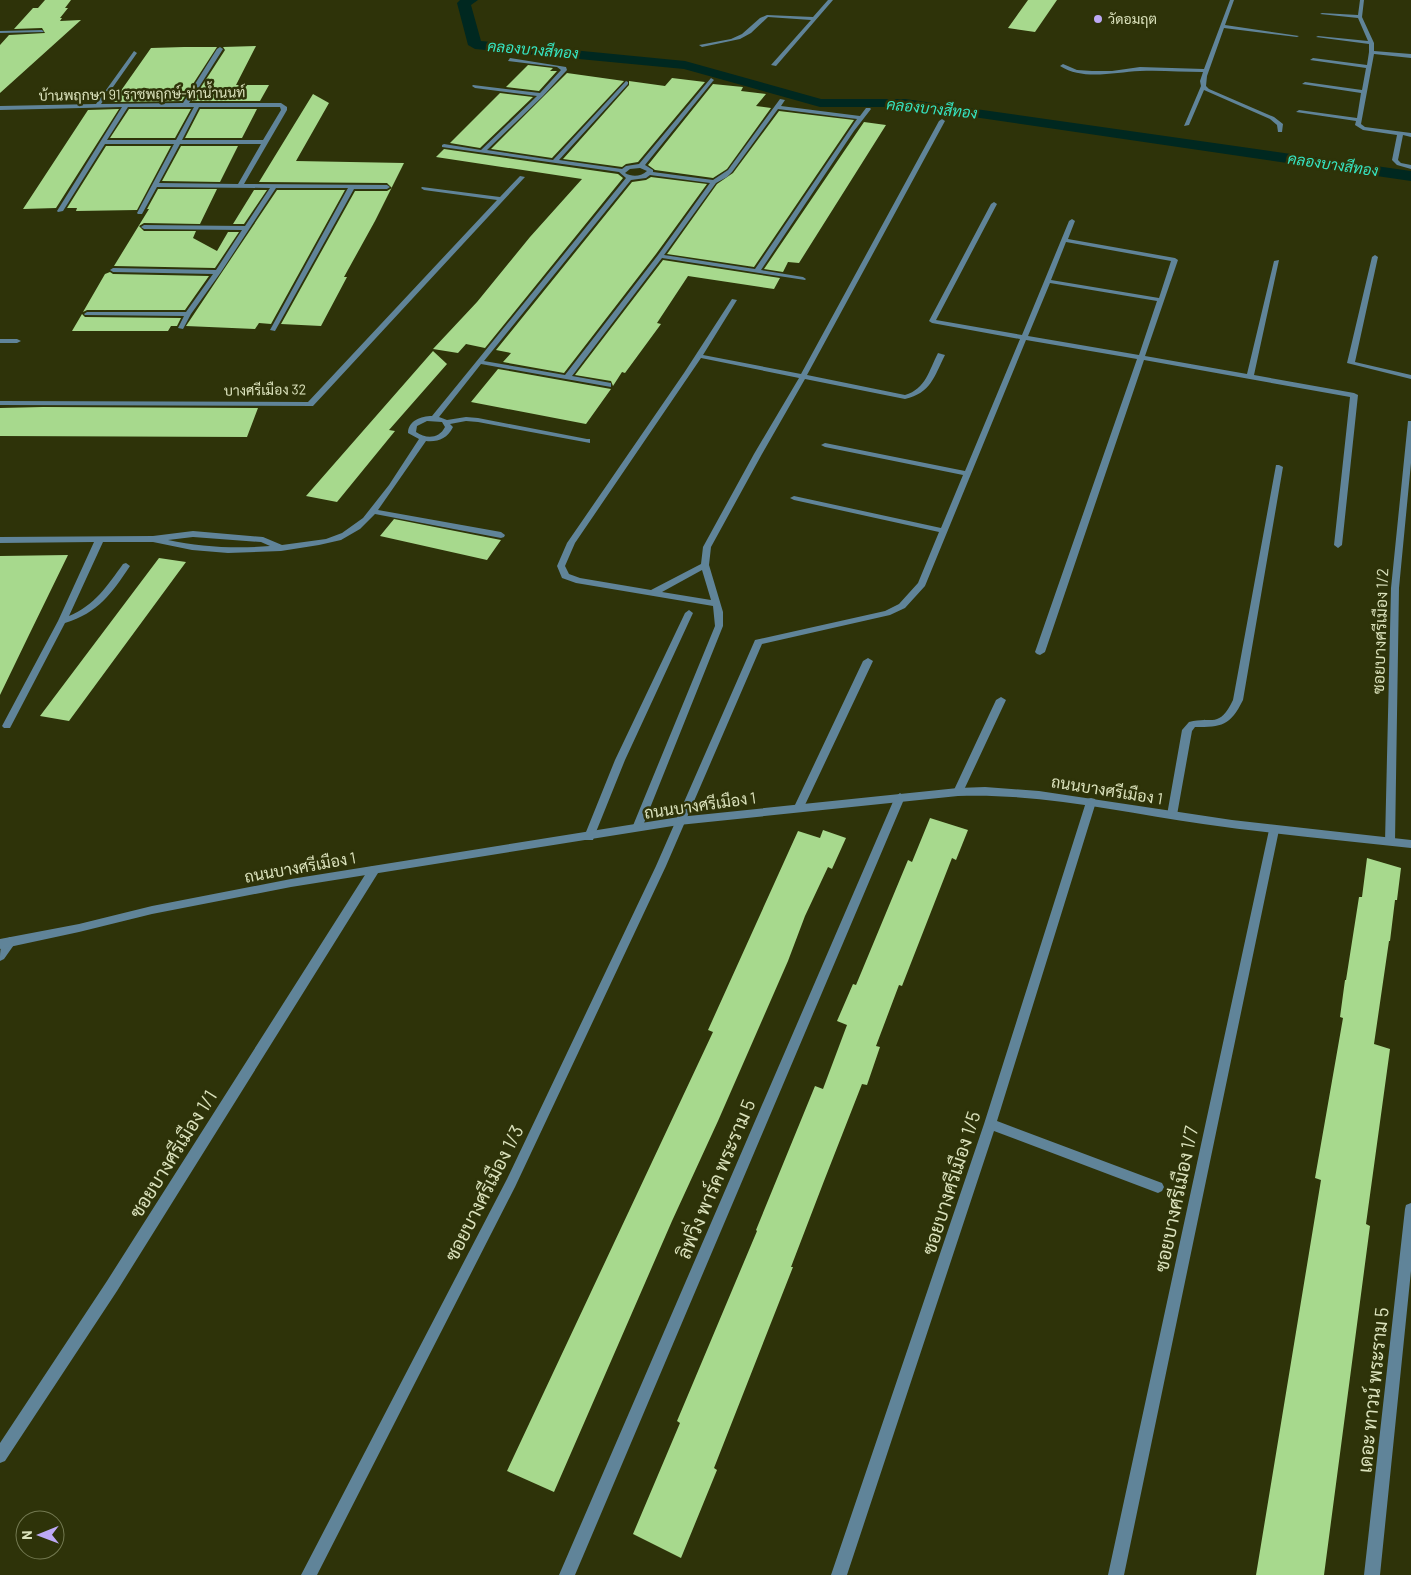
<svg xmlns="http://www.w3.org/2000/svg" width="1411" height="1575" font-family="Barlow,Sarabun,sans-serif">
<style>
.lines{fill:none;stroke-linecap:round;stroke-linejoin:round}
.canal{fill:#002820;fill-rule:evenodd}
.building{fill:#a7d98d}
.minor{fill:#608499;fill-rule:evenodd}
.tertiary{fill:#608499;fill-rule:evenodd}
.poi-dot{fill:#bda9f5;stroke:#2e3309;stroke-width:2}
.labels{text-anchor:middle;stroke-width:5;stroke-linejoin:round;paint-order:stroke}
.far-poi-label{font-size:14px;fill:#dbe2bc;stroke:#2e3309;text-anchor:start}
.far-street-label{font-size:14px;fill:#dbe2bc;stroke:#2e3309}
.far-water-label{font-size:15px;font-style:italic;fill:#36e6c3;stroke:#2e3309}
.street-label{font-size:16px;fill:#dbe2bc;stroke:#2e3309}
.near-street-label{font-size:19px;fill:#dbe2bc;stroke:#2e3309}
</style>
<rect width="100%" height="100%" fill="#2e3309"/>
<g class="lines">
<path class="canal" d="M460,0H478L471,5L481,41L685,61L821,99H905L1411,171V181L905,107H820L684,69L475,49L468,45L457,3Z"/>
</g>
<path class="building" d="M45,0H71L65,8H68L60,18H62L60,21L81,20L0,93V45L9,35L45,33L42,28L14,29L33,8H38Z
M1028,0H1057L1035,32L1008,28Z
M256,46L236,85H269L260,101H192L225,50L223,47Z
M184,47H217L182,101L113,102L151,48Z
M528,65L553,68L550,71H557L539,91L506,87Z
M567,73L624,81L552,158L491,149Z
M672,78L705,82L638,162L626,164L622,167L563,159L629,85V81L665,86Z
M713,84L743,87L741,91L766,94L756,106L771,108L727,169L713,178L655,170L648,165Z
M500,93L533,97L480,148L450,143Z
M313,94L329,103L296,161L404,163L375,221L344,277H347L321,326L281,324L355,191H387L392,188L387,183L259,182Z
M119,109L56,208L23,209L88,110Z
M129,109H191L175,138H110Z
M200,109H257L242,138H185Z
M779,111L854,120L754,267L667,254L717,184L733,173Z
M864,122L886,125L799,263L788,262L783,272L764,269Z
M106,146H171L137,210L76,211L77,208H67Z
M181,146H238L220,182L162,181Z
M444,149L618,174L623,178L485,348L466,344L458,353L433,349L477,302L530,237L582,179L436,157Z
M651,177L707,184L656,254L564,373L503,362L511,353L496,350L632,182L646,180Z
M158,189H217L200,224L144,223L139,226L144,231H196L193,238L217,251L228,232H239L215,268L114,266L149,209H147Z
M254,190H267L244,224H233Z
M277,190H345L271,324L259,323L255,329L186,326Z
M663,260L780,278L774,289L688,276L657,323L661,324L625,373L622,372L613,386L611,381L575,375Z
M110,272L113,274L209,276L185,310H87L83,312L105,274Z
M82,314L85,317L181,318L177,326H171L168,331H72Z
M433,351L447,364L389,430L395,431L337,502L306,496Z
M498,369L611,389L586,424L471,402Z
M0,408L43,407L258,408L247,437L0,436Z
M394,519L501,540L487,560L380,536Z
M68,555L28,637L0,695V556Z
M159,558L186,562L69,721L40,716Z
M930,818L968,830L956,860L952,858L902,986L899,985L876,1046L880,1047L867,1085L862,1084L824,1181L791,1267H793L714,1468L717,1470L681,1558L633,1534L680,1423L677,1421L757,1231L756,1230L815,1086L823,1089L847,1025L837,1021L853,984L856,985L908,860L912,862Z
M823,830L846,838L832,869L828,867L805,916L788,961L718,1121L672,1221L554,1492L507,1471L713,1032L708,1030L798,831L820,838Z
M1367,858L1401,868L1397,900H1395L1390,941H1389L1374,1044L1390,1049L1366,1224L1370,1226L1324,1575H1256L1321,1180L1315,1178L1343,1018L1340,1017L1345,980H1346L1359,897H1362Z"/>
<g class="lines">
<path class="minor" d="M828,0H833L776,66L771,65L811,20L768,17L751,33L740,39L702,47L699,45L731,39L742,34L760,18L767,15L813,17Z
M1230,0H1234L1225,25L1299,36L1297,37L1224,28L1207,76L1206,86L1209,89L1274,117L1283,124L1282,132H1278L1277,125L1270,119L1204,90L1189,125L1184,126L1201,86L1200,81L1203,72C1182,72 1161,70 1140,71C1114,72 1084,81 1060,66L1063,64L1077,70L1092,71H1112L1140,67L1204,69Z
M1360,0H1364L1362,17L1374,43V51L1411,54V58L1374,54L1361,124L1365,127L1411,133V137L1403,135L1398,160L1401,163L1411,165V169L1397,165L1392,160L1397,135L1363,130L1355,125L1356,121L1296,112L1299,110L1357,118L1361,93L1302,84L1305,82L1362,90L1366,68L1310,60L1313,58L1367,65L1369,52V44L1316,37L1318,36L1368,41L1358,18L1320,14L1322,13L1358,15Z
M42,30L44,32L0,33V31Z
M220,47L223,49L189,103H281L287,107V110L244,184L387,185L390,187L387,189H354L275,331L270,330L348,188H276L221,272L191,314L183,329L178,328L184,316L85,315L84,314L87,312H186L213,274L113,272L110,270L113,268L216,270L242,230L144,229L141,227L144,225L245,226L270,188L157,187L142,214H138L137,213L174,144H105L63,211L58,212L57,211L122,107L0,110V106L96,104L134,51L137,53L101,104L183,103L217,49ZM128,107H194L176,140H107ZM199,107H280L281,110L263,140H182ZM180,144H261L238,184L159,183Z
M510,58L566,67L567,70L543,96L487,150L553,160L626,81L628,82V84L559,160L622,169L626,166L639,164L711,78L714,80L713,81L645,165L653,170V172L713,180L728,170L780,99L785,100L781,106L860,116L866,108H870L871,109L854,131L761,270L803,277L806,279L805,280L662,258L572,376L611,383V387L481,364L439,417L447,420L466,417L478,418L587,439H590V443L478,422L466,421L450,424L453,427C447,439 438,442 426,441L378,510L501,532L505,535L504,537L501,538L375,514L360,529L341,540L319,545L281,551L228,553L192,550L153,542H103L69,616C94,606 108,585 123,564L126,563L130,566C112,593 98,613 65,623L10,728H4L2,726L58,621L94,542L0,543V537L153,536L193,531L263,537L282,545L326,539L342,533L363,518L389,485L419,439L408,433C408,421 421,416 432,416L626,178L619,172L442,147V145L444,144L481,150L537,96L475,88L472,86L473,85L540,93L561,70L557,67L508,61ZM778,109L857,119L755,269L664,255L716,183L727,177L732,172ZM640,168L647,171C640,177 632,177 625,173L630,169ZM650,175L710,183L658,255L565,375L484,361L631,180L646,178ZM427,421L442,422L445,427C439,439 426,439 416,432L417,426ZM193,537L261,542L270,546C236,549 201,547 168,540Z
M942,119L945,121L807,375L905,395C926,389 929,370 938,353L945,355C934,377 931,393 905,399L805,379L762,454L711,547L709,565L723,612V626L642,828L641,831H633L632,828L715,626L713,606L576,583L562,578L557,566L567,543L684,373L732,299L737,300L703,355L801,374L939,121ZM701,358L799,378L754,454L703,547L701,564L651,590L580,578L569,574L565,566L575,543ZM702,570L711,600L662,592Z
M520,176L525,177L313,406L0,405V401L308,402L497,200L424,190L421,188L422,187L500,197Z
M994,202L997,204L936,320L1022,335L1069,221L1072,219L1075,221L1068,239L1175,258L1178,260L1145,356L1247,374L1274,261L1279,260L1254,375L1354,393L1358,395L1342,545L1338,548L1334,545L1350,397L1144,360L1045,652L1040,655L1037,654L1035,652L1137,359L1026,340L925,586L905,608L890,615L762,644L666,866L515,1187L317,1575H301L507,1179L656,866L755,640L885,611L899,604L918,583L939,532L794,500L790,498L794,496L941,528L963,475L825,447L821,445L825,443L965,471L1020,339L932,323L929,321L991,204ZM1066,242L1171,261L1159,298L1051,280ZM1050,283L1157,301L1139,355L1028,336Z
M1375,255L1378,257L1355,362L1411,375V379L1347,363L1372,257Z
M0,339H17L21,341L17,343H0Z
M1408,421H1411V463L1399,588L1395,842L1394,845H1386L1385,842L1391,588Z
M1276,465H1279L1283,467L1243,700C1230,726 1222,727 1195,727L1192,731L1177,815L1176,818H1168L1167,815L1182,730L1189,722C1213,716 1219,729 1233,700Z
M689,610L693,613L625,760L594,837L593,840H585L584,837L615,760L685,613Z
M868,658L873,661L804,807L803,810H795L794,807L863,661Z
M1001,697L1006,700L963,792L958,796L954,795L953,792L996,700Z
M900,793L905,797L575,1575H559L895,797Z
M1091,798L1095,799L1096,802L997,1121L1162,1183L1164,1187L1162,1191L1158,1193L994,1131L847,1575H831L984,1124L1086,802L1087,799Z
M1274,826L1278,827L1279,830L1124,1575H1108L1269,830L1270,827Z
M374,866L378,867L379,870L378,873L117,1291L5,1461L0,1463V1443L107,1281L370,867Z
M10,937L14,939L16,942L4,959L0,961C0,951 0,941 10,937Z
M1411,1203V1271L1380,1575H1364L1405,1209L1406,1205Z"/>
<path class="tertiary" d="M985,787L1039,791L1232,820L1411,840V848C1342,840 1272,834 1203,824C1122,812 1041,793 958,796L679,825L291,887L152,914L79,932L0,949V939L79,924L152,906L291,879L679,817L958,788Z"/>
</g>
<circle class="poi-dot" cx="1098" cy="19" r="5"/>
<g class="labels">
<g class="far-poi-label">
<text x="1108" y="24">วัดอมฤต</text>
</g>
<g class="far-street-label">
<text transform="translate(142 94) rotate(-1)" y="5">บ้านพฤกษา 91 ราชพฤกษ์-ท่าน้ำนนท์</text>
<text transform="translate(265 390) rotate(-1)" y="5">บางศรีเมือง 32</text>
</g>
<g class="far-water-label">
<text transform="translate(533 50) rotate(5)" y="5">คลองบางสีทอง</text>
<text transform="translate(932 109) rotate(6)" y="5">คลองบางสีทอง</text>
<text transform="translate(1333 165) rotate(8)" y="5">คลองบางสีทอง</text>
</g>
<g class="street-label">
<text transform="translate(1380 631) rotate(-88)" y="6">ซอยบางศรีเมือง 1/2</text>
<text transform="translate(1107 790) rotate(9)" y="6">ถนนบางศรีเมือง 1</text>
<text transform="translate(700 805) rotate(-8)" y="6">ถนนบางศรีเมือง 1</text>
<text transform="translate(300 867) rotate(-10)" y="6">ถนนบางศรีเมือง 1</text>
</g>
<g class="near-street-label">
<text transform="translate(173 1154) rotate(-58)" y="7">ซอยบางศรีเมือง 1/1</text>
<text transform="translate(716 1179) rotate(-67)" y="7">ลิฟวิ่ง พาร์ค พระราม 5</text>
<text transform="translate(951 1183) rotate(-72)" y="7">ซอยบางศรีเมือง 1/5</text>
<text transform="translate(484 1193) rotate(-63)" y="7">ซอยบางศรีเมือง 1/3</text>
<text transform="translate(1176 1199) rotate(-78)" y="7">ซอยบางศรีเมือง 1/7</text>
<text transform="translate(1373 1390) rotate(-84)" y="7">เดอะ ทาวน์ พระราม 5</text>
</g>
</g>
<g transform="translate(40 1535) rotate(269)"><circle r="24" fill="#2e3309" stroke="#737951"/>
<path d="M0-4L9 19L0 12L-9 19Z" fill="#bda9f5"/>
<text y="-8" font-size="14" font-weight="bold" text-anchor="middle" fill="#dbe2bc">N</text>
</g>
</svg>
